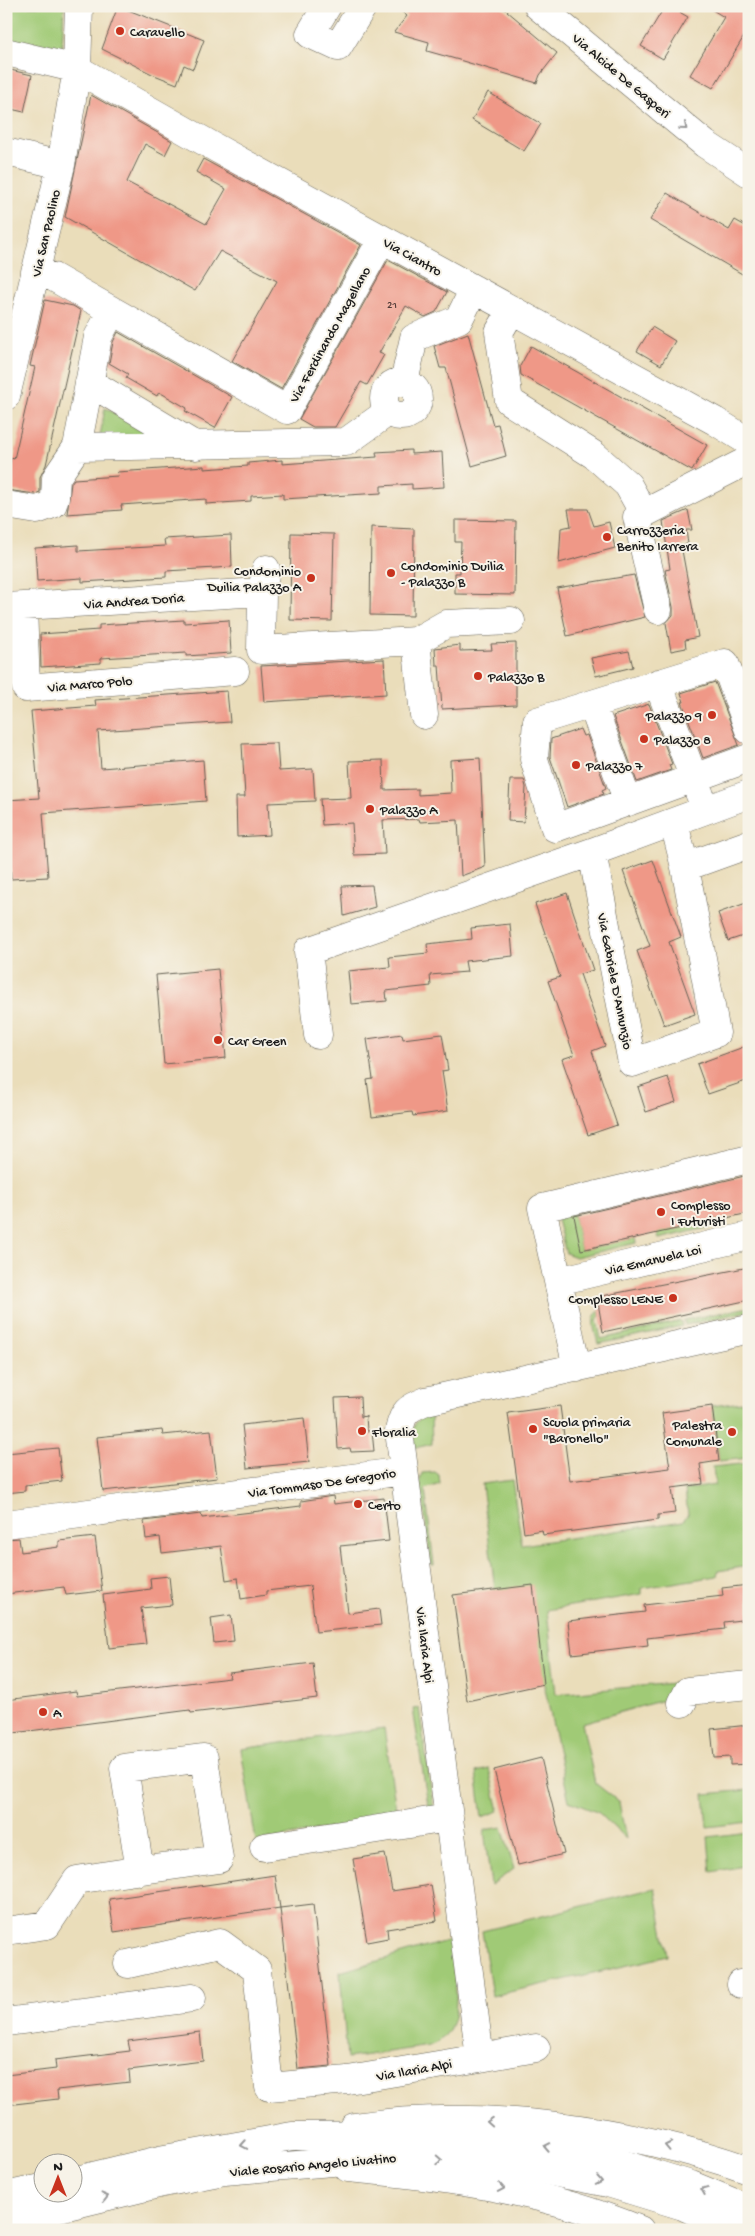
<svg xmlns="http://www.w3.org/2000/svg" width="755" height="2236" font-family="'Gochi Hand',sans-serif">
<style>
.green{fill:#a0ca76;stroke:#5e7349}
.building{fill:#ef9887}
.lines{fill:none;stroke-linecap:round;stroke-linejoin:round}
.minor-casing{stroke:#646053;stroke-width:29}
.major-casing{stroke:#646053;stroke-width:29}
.minor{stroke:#fff;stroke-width:28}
.major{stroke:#fff;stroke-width:28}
.oneway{stroke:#999}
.poi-dot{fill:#c8321e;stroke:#f7f3e8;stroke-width:2}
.labels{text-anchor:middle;stroke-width:4;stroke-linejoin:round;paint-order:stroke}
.number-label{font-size:11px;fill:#513b37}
.poi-label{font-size:14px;fill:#1c1c1c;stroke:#f7f3e8;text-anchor:start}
.street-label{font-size:14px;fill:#1c1c1c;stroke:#f7f3e8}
</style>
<rect width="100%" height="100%" fill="#f7f3e8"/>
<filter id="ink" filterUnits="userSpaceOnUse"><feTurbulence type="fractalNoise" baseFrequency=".02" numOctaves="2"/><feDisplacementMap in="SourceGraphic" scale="10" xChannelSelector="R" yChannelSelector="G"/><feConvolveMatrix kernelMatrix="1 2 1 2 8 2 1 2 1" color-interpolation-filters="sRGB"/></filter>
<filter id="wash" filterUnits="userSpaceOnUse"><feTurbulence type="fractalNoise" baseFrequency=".0096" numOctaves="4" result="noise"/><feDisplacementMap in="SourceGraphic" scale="20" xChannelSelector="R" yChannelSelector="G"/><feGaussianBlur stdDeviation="1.12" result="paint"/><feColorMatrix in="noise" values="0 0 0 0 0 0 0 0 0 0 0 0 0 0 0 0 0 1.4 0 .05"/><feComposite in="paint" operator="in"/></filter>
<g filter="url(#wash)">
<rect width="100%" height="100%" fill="#eaddba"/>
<path class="green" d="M6,6H64L62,49L48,52L6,42Z
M105,408L154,434L100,436Z
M572,1205L581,1250L635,1238L636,1243L576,1257L566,1253L554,1209Z
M718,1220L719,1225L659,1239L657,1233Z
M749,1307V1311L685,1325L684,1320Z
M600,1311V1315L597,1320L601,1339L681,1321L682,1326L598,1344C596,1333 588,1317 600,1311Z
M749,1401V1458L719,1461L712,1406Z
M431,1414L432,1444L415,1448C412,1427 411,1421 431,1414Z
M749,1463V1566L718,1571L717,1576L642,1588V1594L547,1610L556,1694L674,1683V1697L582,1723L595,1783L619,1802L626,1839L599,1813L569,1801L544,1684L495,1590L482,1484L512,1480L522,1545L683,1521L688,1514L685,1490L715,1485L713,1467Z
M435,1472L439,1475L440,1484L425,1489L434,1565H431L420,1480L422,1473Z
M419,1708L434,1810L429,1811L413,1709Z
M384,1728L397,1816L256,1842L241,1749Z
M489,1769L499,1811L482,1817L476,1772Z
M749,1790V1822L707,1827L704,1794Z
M502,1827L514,1869L491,1885L484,1830Z
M749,1832V1865L711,1872L708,1837Z
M655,1888L668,1956L492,1996L482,1931Z
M450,1940C453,1974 470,2031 429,2046L347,2058L340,1972Z"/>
<g id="blocks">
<path class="building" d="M118,6L204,40L193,69L184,65L177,84L152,74L102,49Z
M395,6H501L557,53L540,75L537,83L459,60L427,51L429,42L394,32L407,16Z
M665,6H669L688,17L663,59L641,46Z
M706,6H749V28L713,88L690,75L724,17Z
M6,69L32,75L24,112L6,108Z
M488,92L541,124L524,151L472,120Z
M91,95L172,141L165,155L145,144L127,182L206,224L226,189L196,172L203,159L361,245L281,389L232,361L277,281L220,251L195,291L65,217Z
M667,193L729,230L735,220L749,228V278L650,220Z
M388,260L447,292L436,312L425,317L406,306L379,353L384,355L367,385L361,382L335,427H313L299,419Z
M45,300L73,306L81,311L46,465L40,477V492L35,494L6,490V480L11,458L14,459L35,367L30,366Z
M652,327L675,341L661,365L637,351Z
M118,332L232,397L215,428L185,411L187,408L159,392L157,396L126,378L128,374L109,363L113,342Z
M468,333L493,425L498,424L506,456L472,466L446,368H440L434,346Z
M531,346L707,445L692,471L521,375L520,366Z
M411,450V454L442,452L444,487L412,489V484L381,486V493L283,499V494L251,496V501L206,504V499L121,505L122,510L67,514L71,483L74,479L118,476L117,472L204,466V469L248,466V463L282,460V464L377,457L376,452Z
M568,509H588L594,526L609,522L615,548L559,563L561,528L571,526Z
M688,510L692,530H686L688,544L681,545L698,637L685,640L686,648L671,651L666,623L673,615V607L665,570L670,569L663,521Z
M455,520L516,521L515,595L455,594V573H460L461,542H455Z
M371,527L414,529L413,616L370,615Z
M291,533L334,534L332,621L290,620Z
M231,535L232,567L166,571V577L82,582V578L37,581L35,548L78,545V551L165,546L164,539Z
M634,575L645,617L567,636L557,588Z
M184,620V623L229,620L231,653L186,656V653L101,658V663L41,667L40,634L99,630V625Z
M516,643V705L442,709L439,665H436L435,648L460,645V651L492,650L491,644Z
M629,651L633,667L596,676L591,658Z
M384,659L386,694L264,702L261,666Z
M715,682L739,745L703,758L682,702H684L681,693Z
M227,691L230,722L98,731L101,768L203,760L206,801L43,813L48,877L11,879L6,800L39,798L31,711L96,706L95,700Z
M649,704L672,764L669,765L671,770L637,782L613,716Z
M580,729L583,736L587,735L606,788L602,790L604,794L567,807L550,757L551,739Z
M277,743L279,771L313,769L315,801L268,803L270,835L237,837L236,797H245L242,744Z
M480,758L485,867L461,876L458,820L420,822L419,819L383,820L385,854L354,855L352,823L322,825L320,799L351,798L349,761L383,760L384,790L418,789V795L451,793L450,760Z
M510,780H524L526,787L524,822L508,821Z
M653,860L681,937L669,942L695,1014L664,1025L637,951L650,946L623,871Z
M372,885L375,907L344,916L342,886Z
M567,893L593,970L580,974L605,1046L592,1051L617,1125L588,1135L562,1059L574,1055L548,981L560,977L535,904Z
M749,902V934L728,941L718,913Z
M510,924L513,956L465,961L467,972L430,975L431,986L386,991L387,1001L351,1004L348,971L390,967L389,957L428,953L427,944L472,939L471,928Z
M218,969L226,1058L164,1064L156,975Z
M402,1034L403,1039L442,1034L448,1070L442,1071L448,1111L413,1116L412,1112L372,1117L367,1080L373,1079L367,1039Z
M749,1045V1080L708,1094L697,1064Z
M668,1077L676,1102L646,1112L638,1087Z
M749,1175V1213L581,1250L574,1216Z
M749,1267V1300L603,1332L597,1297Z
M360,1397L361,1417L366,1416L367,1431H372L374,1451L351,1452L350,1448L338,1449L335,1398Z
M560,1406L570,1481L670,1468L662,1413L712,1406L719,1461L700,1464L703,1484L672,1488L675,1513L658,1515V1520L543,1535L542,1530L524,1533L508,1413Z
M304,1418L309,1462L247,1468L242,1425Z
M162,1430L163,1435L211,1430L217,1478L103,1491L97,1437Z
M58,1448L62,1481L25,1485V1491L6,1493V1453Z
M333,1496L334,1504L384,1498L389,1541L340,1546L348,1613L379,1609L381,1625L316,1632L310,1586L266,1591V1595L241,1599L238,1578L226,1580L221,1546L162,1553L160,1537L146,1539L144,1521L201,1514L202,1518L301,1506V1501Z
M95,1537L102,1591L66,1595L64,1587L6,1594V1539L19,1538L21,1552L59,1547V1541Z
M169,1576L172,1605L141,1608L146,1644L109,1648L103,1595L151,1589L150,1578Z
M533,1585L544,1684L467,1701L453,1595Z
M749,1585V1619L724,1622L725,1629L647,1638L648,1645L572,1654L568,1621L645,1612L644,1605L723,1596L722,1588Z
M231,1615L234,1641L214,1643L211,1618Z
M313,1663L317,1698L191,1713L190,1710L6,1734V1700L76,1691L77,1696L230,1678L229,1673Z
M749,1725L748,1764L730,1765V1757L714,1758L711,1729Z
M541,1758L564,1854L518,1865L494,1770Z
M385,1854L392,1891L431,1885L437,1921L387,1929L388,1938L367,1942L353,1859Z
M275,1875L280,1908L114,1932L109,1899Z
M313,1904L331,2066L298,2069L280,1908Z
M200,2032L203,2061L129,2070L130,2082L57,2090L58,2099L6,2105V2075L56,2069L55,2060L130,2051L128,2041Z"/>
</g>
</g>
<g filter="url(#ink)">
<use href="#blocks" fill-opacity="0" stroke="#646053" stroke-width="1"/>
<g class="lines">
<g class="minor-casing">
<path id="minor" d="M327,6L310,34L338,47L363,6
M538,6L705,144L749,173
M6,52L77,69L216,148L715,421L749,442
M6,152L61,165
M35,272L53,277L287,410L382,239
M512,310L499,332L509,401L594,455L628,485L644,514
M384 399a17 17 0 1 1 34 0a17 17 0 1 1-34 0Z
M89,382L196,446
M404,382L414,338L459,319L474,289
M6,396L61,165L77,69L79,6
M77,447L346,442L388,412
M6,505L37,510L53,504L55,497L56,478L77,447L98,337L112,311
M262,592L261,650L416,641L446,624L511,621
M6,607L262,592L266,569
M23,607L26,688L235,671
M658,610L637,517L749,460
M416,641L424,715
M658,683L700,795
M592,704L628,802
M749,730L725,663L537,721L534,759L555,828L749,758
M592,852L632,1063L716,1033L685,867L674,823
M685,867L749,844
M318,1035L308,951L592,852L749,794
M558,1281L749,1236
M577,1368L542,1208L749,1159
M6,1524L404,1471
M682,1703L688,1691L749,1685
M264,1847L448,1818
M6,1931L47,1925L77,1880C124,1872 171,1866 219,1859L204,1758L124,1768L140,1871
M128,1964L220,1943L257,1970L269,2087L348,2080L480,2058L399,1431C403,1411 407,1409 426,1401L749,1329
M741,1984L749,1983
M6,2022L192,1998
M480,2058L536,2048
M354,2127C479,2108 630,2128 749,2170
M348,2168C450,2177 545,2191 640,2230"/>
</g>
<g class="major-casing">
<path id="major" d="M72,2181L159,2160L292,2136L393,2135L539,2146L613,2161L691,2185L749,2209
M6,2196L42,2188
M6,2221L163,2183L224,2171L393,2157L474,2162L536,2169L608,2183L683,2206L735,2230"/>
</g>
<use href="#minor" class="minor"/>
<use href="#major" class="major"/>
</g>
<defs><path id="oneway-chevron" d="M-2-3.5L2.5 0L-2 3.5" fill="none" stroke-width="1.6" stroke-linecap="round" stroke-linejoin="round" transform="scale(1.25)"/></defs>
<g class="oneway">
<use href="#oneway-chevron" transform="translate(684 127) rotate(40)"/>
<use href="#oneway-chevron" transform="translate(490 2122) rotate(-176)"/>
<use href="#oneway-chevron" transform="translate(244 2145) rotate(170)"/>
<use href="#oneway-chevron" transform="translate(668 2146) rotate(-168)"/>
<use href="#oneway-chevron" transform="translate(547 2147) rotate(-169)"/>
<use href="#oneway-chevron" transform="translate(439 2160) rotate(3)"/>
<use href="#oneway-chevron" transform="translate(599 2181) rotate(11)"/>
<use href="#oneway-chevron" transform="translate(501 2188) rotate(10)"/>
<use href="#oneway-chevron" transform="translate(704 2190) rotate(-158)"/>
<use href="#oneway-chevron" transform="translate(105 2197) rotate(-14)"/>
</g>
</g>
<g class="poi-dot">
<circle cx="120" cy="31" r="5"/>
<circle cx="607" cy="537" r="5"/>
<circle cx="391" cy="573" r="5"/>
<circle cx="311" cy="578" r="5"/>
<circle cx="478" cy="676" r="5"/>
<circle cx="712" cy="715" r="5"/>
<circle cx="644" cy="739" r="5"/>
<circle cx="576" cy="765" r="5"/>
<circle cx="370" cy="809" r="5"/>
<circle cx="218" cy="1040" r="5"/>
<circle cx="661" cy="1212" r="5"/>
<circle cx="673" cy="1298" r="5"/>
<circle cx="533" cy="1429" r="5"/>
<circle cx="362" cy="1431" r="5"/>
<circle cx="732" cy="1432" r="5"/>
<circle cx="358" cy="1504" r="5"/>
<circle cx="43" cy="1712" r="5"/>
</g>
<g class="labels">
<g class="number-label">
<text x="392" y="308">21</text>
</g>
<g class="poi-label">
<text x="130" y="36">Caravello</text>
<text x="617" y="534">Carrozzeria<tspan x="617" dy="16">Benito Iarrera</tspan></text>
<text x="401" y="570">Condominio Duilia<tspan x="401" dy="16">- Palazzo B</tspan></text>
<text x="301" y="575" text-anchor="end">Condominio<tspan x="301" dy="16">Duilia Palazzo A</tspan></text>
<text x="488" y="681">Palazzo B</text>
<text x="702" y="720" text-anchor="end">Palazzo 9</text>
<text x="654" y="744">Palazzo 8</text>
<text x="586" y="770">Palazzo 7</text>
<text x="380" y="814">Palazzo A</text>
<text x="228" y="1045">Car Green</text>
<text x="671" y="1209">Complesso<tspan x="671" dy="16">I Futuristi</tspan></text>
<text x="663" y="1303" text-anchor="end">Complesso LENE</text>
<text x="543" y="1426">Scuola primaria<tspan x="543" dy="16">"Baronello"</tspan></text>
<text x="722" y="1429" text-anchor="end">Palestra<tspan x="722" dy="16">Comunale</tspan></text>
<text x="372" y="1436">Floralia</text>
<text x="368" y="1509">Certo</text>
<text x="53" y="1717">A</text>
</g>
<g class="street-label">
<text transform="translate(622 75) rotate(40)" y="5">Via Alcide De Gasperi</text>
<text transform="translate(45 233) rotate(-77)" y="5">Via San Paolino</text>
<text transform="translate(413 256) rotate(29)" y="5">Via Ciantro</text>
<text transform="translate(329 334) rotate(-61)" y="5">Via Ferdinando Magellano</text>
<text transform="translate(134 600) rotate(-4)" y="5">Via Andrea Doria</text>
<text transform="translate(90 683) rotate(-5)" y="5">Via Marco Polo</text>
<text transform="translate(616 981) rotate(79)" y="5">Via Gabriele D'Annunzio</text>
<text transform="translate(653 1259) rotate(-13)" y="5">Via Emanuela Loi</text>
<text transform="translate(322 1482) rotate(-8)" y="5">Via Tommaso De Gregorio</text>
<text transform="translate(426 1645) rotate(83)" y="5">Via Ilaria Alpi</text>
<text transform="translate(414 2069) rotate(-10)" y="5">Via Ilaria Alpi</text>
<text transform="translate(313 2164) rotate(-5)" y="5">Viale Rosario Angelo Livatino</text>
</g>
</g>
<rect width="755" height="2236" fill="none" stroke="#f7f3e8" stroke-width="25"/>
<g transform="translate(58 2178)"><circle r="24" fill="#f7f3e8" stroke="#9f9d96"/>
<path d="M0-4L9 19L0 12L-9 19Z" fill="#c8321e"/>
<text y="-8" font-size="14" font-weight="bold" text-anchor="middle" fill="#1c1c1c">N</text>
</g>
</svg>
